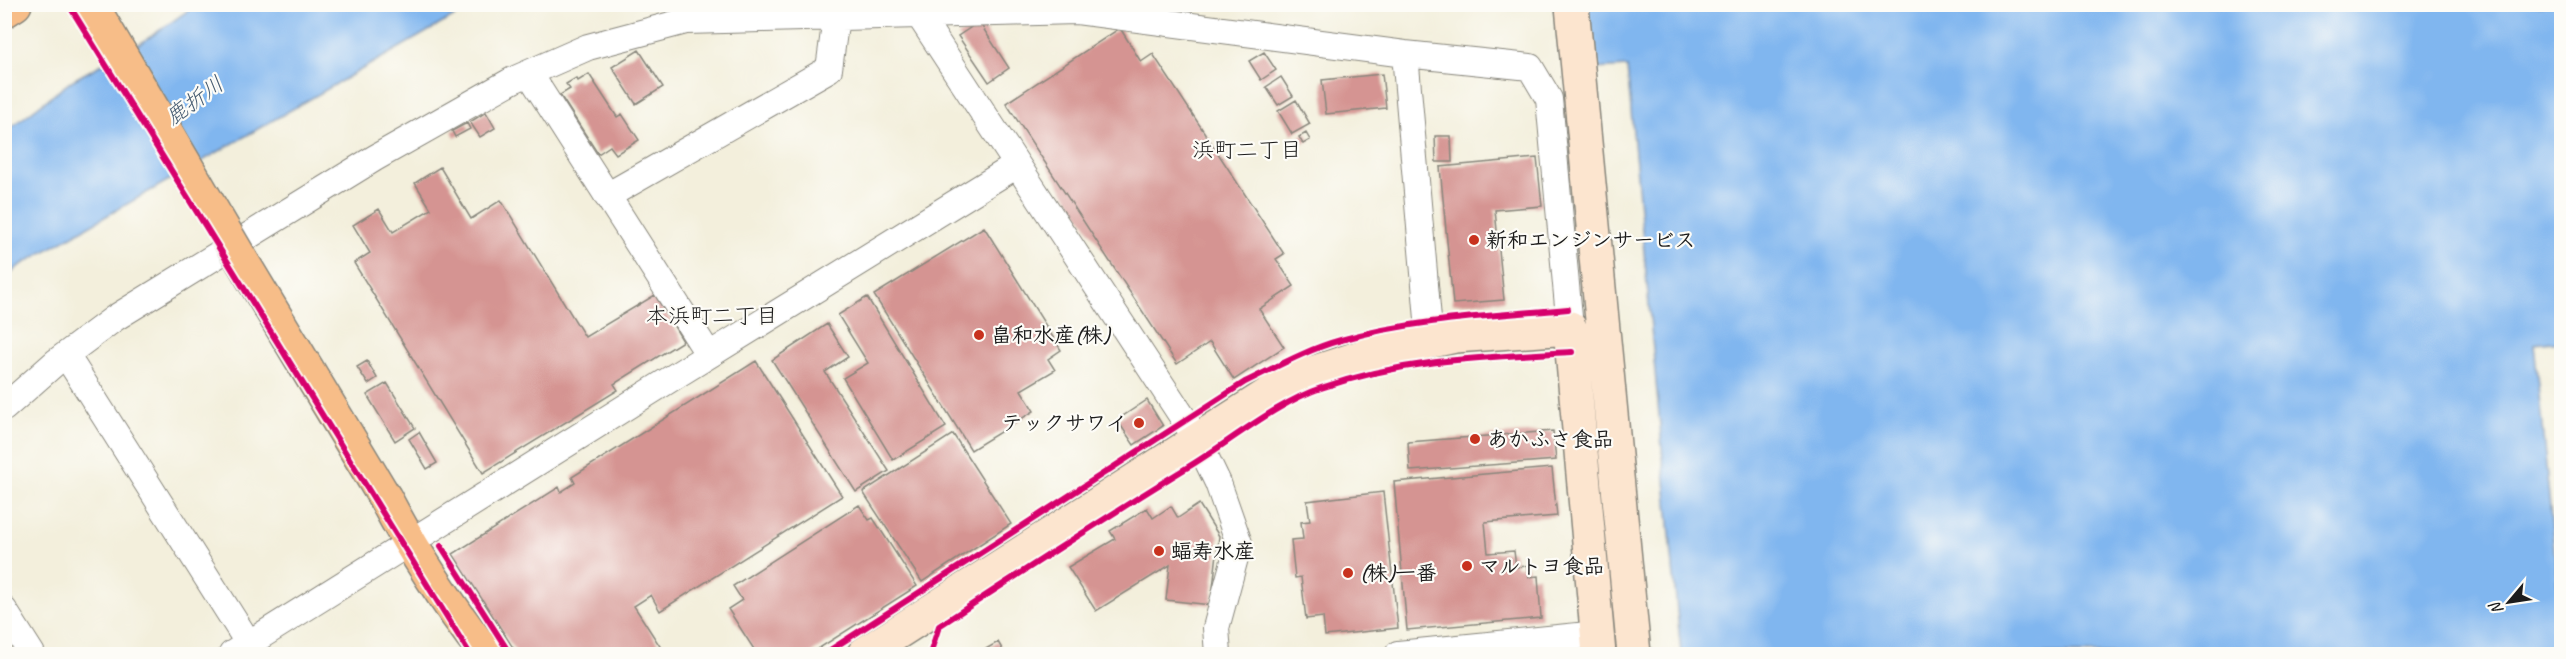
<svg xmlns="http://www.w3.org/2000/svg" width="2566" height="659" font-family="Caveat,'Klee One',sans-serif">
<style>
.water{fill:#80b6ef;stroke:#4e6986;stroke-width:1.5}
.building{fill:#d59492}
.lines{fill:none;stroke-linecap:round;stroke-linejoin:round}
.street-casing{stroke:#88867c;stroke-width:28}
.secondary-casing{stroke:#88867c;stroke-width:36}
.primary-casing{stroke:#88867c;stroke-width:36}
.street{stroke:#fff;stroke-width:26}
.secondary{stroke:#fce5cf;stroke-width:33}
.primary{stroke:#f7bd88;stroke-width:33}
.primary-bridge-casing{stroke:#88867c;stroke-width:36;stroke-linecap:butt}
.primary-bridge{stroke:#f7bd88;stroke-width:33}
.cycleway-casing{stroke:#fdfcf7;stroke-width:10}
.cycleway{stroke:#d6006c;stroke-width:6}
.poi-dot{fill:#c8321e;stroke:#fdfcf7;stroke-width:2}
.labels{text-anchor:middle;stroke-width:4.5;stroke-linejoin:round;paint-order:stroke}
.poi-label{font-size:21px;font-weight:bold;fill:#1c1c1c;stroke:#fdfcf7;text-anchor:start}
.water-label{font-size:22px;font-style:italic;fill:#445a70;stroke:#fdfcf7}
.neighbourhood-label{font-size:22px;fill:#1c1c1c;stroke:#fdfcf7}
</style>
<rect width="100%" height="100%" fill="#fdfcf7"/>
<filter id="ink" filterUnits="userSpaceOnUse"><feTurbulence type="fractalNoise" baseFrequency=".0167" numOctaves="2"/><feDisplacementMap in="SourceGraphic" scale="12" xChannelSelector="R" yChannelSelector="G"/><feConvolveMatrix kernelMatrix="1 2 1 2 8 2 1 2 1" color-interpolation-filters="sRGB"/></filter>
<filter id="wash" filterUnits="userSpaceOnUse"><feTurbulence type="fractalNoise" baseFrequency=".008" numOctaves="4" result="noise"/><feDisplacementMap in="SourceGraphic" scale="24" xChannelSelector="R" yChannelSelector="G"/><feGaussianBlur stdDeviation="1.35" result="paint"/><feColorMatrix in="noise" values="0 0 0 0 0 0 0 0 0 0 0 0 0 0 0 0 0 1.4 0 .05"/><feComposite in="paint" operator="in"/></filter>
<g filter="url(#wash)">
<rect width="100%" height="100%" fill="#f3efdc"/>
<path class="water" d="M196,5H474L19,266L5,279V132L73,80L144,41Z
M1587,5H2561V341L2534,344L2561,619V654H1681L1627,67L1594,69Z"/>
<g id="blocks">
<path class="building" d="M979,22L1009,68L989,82L958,36Z
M1120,28L1141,62L1153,54L1284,254L1276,259L1294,286L1259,309L1284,347L1234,380L1210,342L1177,364L1006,103Z
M639,50L663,87L636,104L612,67Z
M1264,52L1276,70L1261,80L1249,61Z
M589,74L617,117L622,114L639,140L616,154L610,146L598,154L560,95L570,89L566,84L576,78L578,81Z
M1382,74L1386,108L1326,114L1322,80Z
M1281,77L1293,96L1278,105L1266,87Z
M1296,100L1310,124L1292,134L1278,111Z
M486,112L495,128L480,137L470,122Z
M467,123L470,129L455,137L452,131Z
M1306,133L1310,140L1303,144L1299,137Z
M1435,136H1451L1452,162H1436Z
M1537,158L1542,206L1495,210L1504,300L1453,304L1440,167Z
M440,167L471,219L501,200L585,337L655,295L683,341L614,384L618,390L483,473L354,263L370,253L353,225L379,209L393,232L431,209L415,183Z
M984,227L1061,350L1048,359L1055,370L1021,390L1034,411L971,450L874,295Z
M867,297L946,427L893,460L843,378L868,363L838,315Z
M827,324L848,357L825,372L889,471L856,492L772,360Z
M367,361L377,378L368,384L357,367Z
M756,361L842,496L660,611L651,595L634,606L665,654H517L453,554L559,487L561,492L575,483L572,477Z
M387,383L415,428L395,441L367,395Z
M1147,400L1163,426L1134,445L1117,420Z
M1553,431L1556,460L1410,471L1408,442Z
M419,432L437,463L427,469L409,439Z
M953,434L1011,524L922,582L863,492Z
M1552,468L1557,516L1485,522L1488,553L1514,551L1516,567L1528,566L1529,577L1538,576L1541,618L1407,630L1394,482Z
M1383,492L1398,628L1325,636L1323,617L1306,619L1301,577L1295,578L1291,540L1303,539L1301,522L1310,521L1307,501Z
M1199,504L1219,536L1211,605L1166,600L1170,565L1096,611L1068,567L1115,539L1110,531L1147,508L1153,518L1171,506L1178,518Z
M859,505L869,520L873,518L917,586L810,654H757L728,609L742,600L733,586Z
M998,642L1005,654H977Z"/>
</g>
</g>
<g filter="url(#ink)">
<use href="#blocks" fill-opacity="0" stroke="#88867c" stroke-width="1.5"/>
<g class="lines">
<g class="street-casing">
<path id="street" d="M919,15L1197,439L1218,483L1239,543L1216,628L1218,654
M1405,54L1430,342
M529,73L709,355
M607,196L829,69L836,17
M66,355L249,644
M4,408L56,362L115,318L375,158L513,80L588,47L686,21L1077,11L1405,54L1530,67L1549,99L1570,328
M4,610L32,654
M232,654L680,373L1017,165
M1398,654L1598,634"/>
</g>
<g class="secondary-casing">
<path id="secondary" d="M1572,6L1634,654
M864,654L1291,380L1370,354L1455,336L1570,328L1599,654"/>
</g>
<g class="primary-casing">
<path id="primary" d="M4,11L15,4
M385,498C414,553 448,605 486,654"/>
</g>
<use href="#street" class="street"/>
<use href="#secondary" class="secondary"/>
<use href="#primary" class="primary"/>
<g class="primary-bridge-casing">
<path id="primary-bridge" d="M91,4L242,261L385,498"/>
</g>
<use href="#primary-bridge" class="primary-bridge"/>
<g class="cycleway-casing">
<path id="cycleway" d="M72,10L470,654
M441,546L510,654
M824,654L1245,382C1276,367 1308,349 1341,340C1415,319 1492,316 1568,309
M930,654L939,626C1022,572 1104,518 1188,467C1228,443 1278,402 1321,388C1406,359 1484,357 1572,352"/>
</g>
<use href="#cycleway" class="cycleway"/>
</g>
</g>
<g class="poi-dot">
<circle cx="1474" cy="240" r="6"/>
<circle cx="979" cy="335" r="6"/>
<circle cx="1139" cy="423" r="6"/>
<circle cx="1475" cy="439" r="6"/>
<circle cx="1159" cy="551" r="6"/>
<circle cx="1467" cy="566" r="6"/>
<circle cx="1348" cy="573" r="6"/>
</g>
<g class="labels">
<g class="poi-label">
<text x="1486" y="247">新和エンジンサービス</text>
<text x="991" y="342">畠和水産(株)</text>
<text x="1127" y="430" text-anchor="end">テックサワイ</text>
<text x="1487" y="446">あかふさ食品</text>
<text x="1171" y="558">蝠寿水産</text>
<text x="1479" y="573">マルトヨ食品</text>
<text x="1360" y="580">(株)一番</text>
</g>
<g class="water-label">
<text transform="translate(194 100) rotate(-36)" y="8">鹿折川</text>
</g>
<g class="neighbourhood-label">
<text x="1247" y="157">浜町二丁目</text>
<text x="712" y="323">本浜町二丁目</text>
</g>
</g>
<rect width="2566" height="659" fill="none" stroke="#fdfcf7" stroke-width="24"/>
<g transform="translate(2509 602) rotate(241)" stroke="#fdfcf7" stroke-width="4.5" paint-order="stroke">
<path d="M0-4.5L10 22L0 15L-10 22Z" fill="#1c1c1c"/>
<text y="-9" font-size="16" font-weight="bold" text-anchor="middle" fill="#1c1c1c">N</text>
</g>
</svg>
